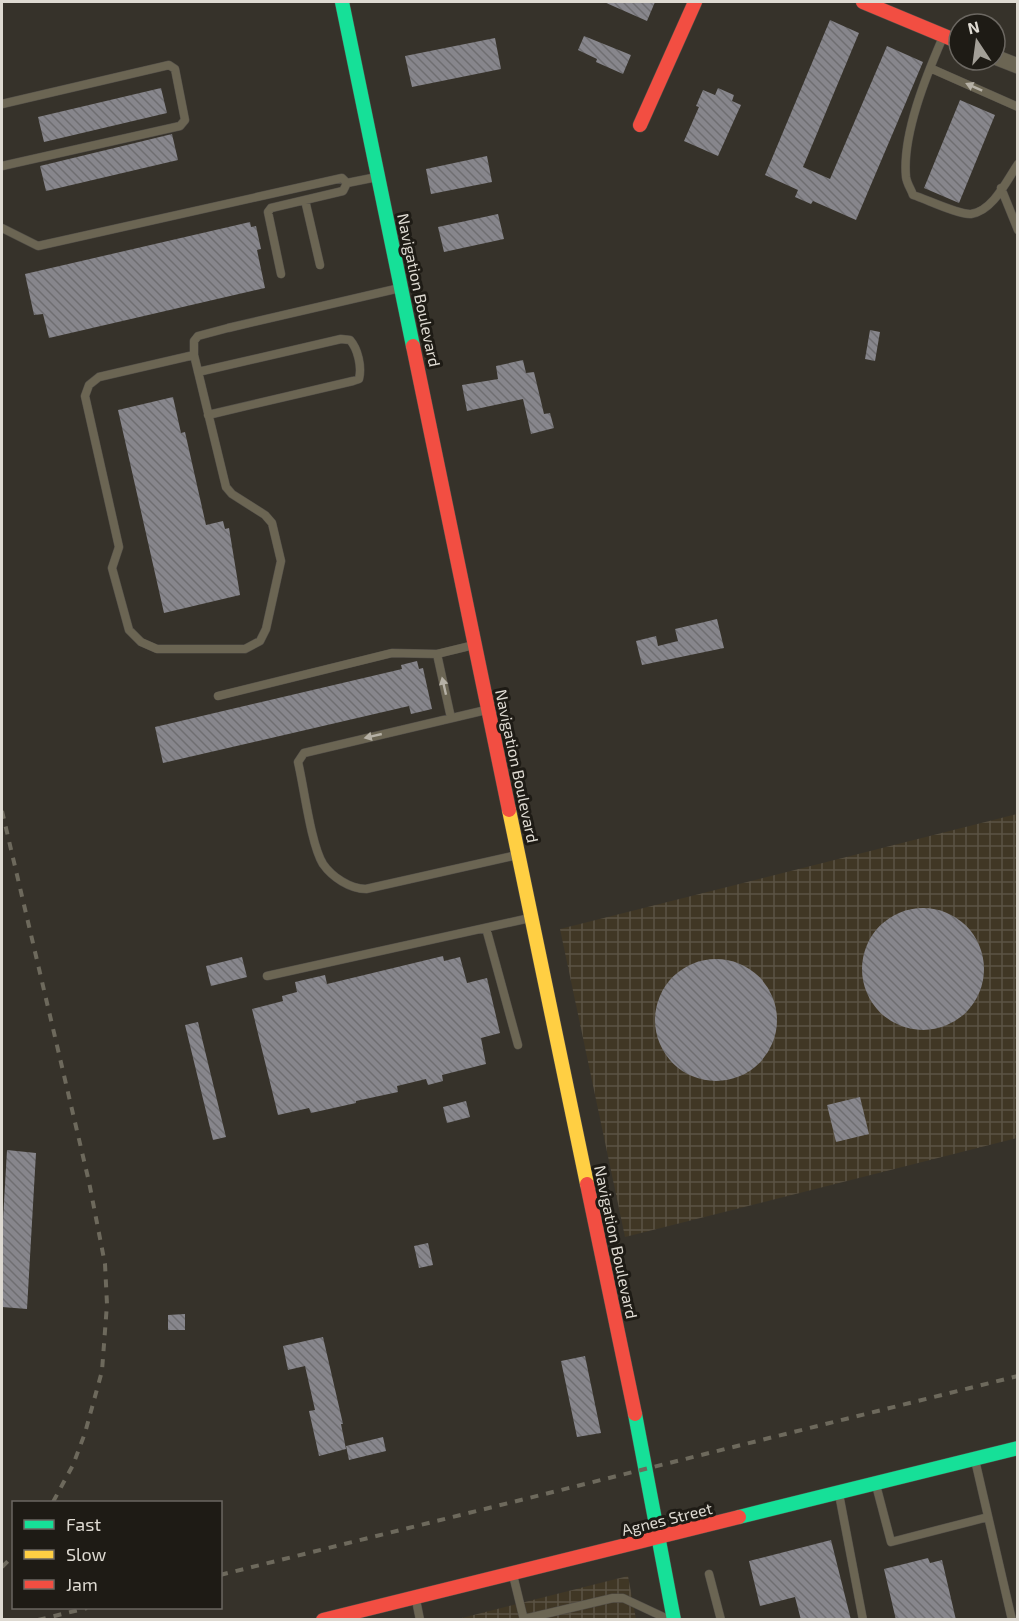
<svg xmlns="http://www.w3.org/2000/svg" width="1019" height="1621" font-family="'Exo 2',sans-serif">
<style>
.industrial{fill:url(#industrial-grid)}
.building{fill:url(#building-back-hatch)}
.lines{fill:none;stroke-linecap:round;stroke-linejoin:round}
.lane-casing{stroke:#534f49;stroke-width:9}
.street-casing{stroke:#534f49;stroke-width:16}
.fast-casing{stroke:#534f49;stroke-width:15}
.slow-casing{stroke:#534f49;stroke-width:15}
.jam-casing{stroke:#534f49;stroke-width:15}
.lane{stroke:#6b6553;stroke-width:8}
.street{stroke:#6b6553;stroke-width:15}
.fast{stroke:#16e098;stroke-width:14}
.slow{stroke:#ffcf43;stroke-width:14}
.jam{stroke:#f24e42;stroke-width:14}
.rail{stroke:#6d695c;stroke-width:4;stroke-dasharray:8 8;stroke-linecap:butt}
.oneway{fill:#b6b1a6}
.labels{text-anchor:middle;stroke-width:6;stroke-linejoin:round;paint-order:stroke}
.street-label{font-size:16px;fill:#dedad2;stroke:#1e1b15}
</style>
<defs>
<pattern id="industrial-grid" width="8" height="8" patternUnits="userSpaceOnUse" patternTransform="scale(1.5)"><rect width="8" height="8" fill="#403725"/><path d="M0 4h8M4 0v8" fill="none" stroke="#5b5344"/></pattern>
<pattern id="building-back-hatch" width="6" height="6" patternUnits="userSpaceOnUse" patternTransform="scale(1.5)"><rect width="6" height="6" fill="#87868c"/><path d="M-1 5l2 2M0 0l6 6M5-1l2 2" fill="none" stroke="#6f6e71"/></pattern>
</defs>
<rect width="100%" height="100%" fill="#36322a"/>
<path class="industrial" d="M1017,814V1138L625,1237L560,929Z
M628,1576L636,1619L454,1620Z"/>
<path class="building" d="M604,2H655L647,21Z
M830,20L859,33L803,167L830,179L887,46L923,62L856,220L813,201L811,204L795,197L798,190L765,175Z
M584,36L631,55L623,74L596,62L597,59L578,50Z
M495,38L501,69L412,87L405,56Z
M161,88L167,113L44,142L38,117Z
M718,88L734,95L732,101L741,105L718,156L684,141L699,107L696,106L703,90L715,95Z
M960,100L995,115L959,203L924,188Z
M172,134L178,160L46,191L40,166Z
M487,156L492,182L431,194L426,169Z
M498,214L504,239L444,252L438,227Z
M250,222L251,227L256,226L261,249L257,250L265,288L49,338L43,314L34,315L25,274Z
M870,330L880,332L875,361L865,359Z
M523,360L526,373L534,372L544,414L550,413L554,428L531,434L523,399L467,411L462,385L498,379L496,366Z
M173,397L181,433L185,432L206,525L223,521L225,529L229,528L240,595L164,613L118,410Z
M717,619L724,648L642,665L636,641L656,636L658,646L678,641L675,629Z
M417,661L419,669L423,668L432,709L411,714L409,706L163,763L155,727L402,669L401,665Z
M862 969a61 61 0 1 1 122 0a61 61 0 1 1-122 0Z
M443,956L444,961L460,957L467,983L487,978L500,1033L481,1038L486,1064L442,1075L443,1081L428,1085L426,1079L397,1086L398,1092L356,1101V1103L311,1113L309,1108L278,1115L252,1009L283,1001L282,996L297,992L295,982L325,975L327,984Z
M242,957L247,977L211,986L206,966Z
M655 1020a61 61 0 1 1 122 0a61 61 0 1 1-122 0Z
M198,1022L226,1137L213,1140L185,1025Z
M860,1097L869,1134L836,1142L827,1105Z
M466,1101L470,1117L447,1123L443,1107Z
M7,1150L36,1153L27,1309L2,1307V1237Z
M428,1243L433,1265L419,1268L414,1246Z
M185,1314V1330H168V1315Z
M323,1337L343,1424H341L346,1449L319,1456L309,1411L315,1410L305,1366L288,1370L283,1346Z
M585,1356L601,1433L577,1437L561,1361Z
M383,1437L386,1451L349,1460L346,1446Z
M831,1540L851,1620H801L795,1597L760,1606L749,1561Z
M928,1558L930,1563L942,1560L956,1620H896L884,1569Z"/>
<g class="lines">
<g class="lane-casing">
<path id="lane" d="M943,37C926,76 902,135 906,177C907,184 911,189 913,195C926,199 959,215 971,214C993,211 1007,180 1018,164
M930,68L1018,107
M2,104L169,65L175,69L185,120L180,126L2,166
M1001,188L1018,230
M305,200L320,265
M2,228L38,246L342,178L347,183L377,177
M281,274L268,212L271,208L343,191L347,183
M194,355L99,377L89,385L85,396L119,547L112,568L129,630L141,642L157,649H245L260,641L266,629L281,561L272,523L265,515L232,494L226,487L194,355V341L198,336L228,328L400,288
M198,372L341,339L350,340C358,349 362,367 359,379L353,381L208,415
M437,654L451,718
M218,696L392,653L437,654L474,645
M486,710L304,753L298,762C304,787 311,845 323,864C332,877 350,889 366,889L517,855
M486,928L518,1045
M267,976L530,918
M975,1460L1012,1620
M876,1485L891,1542L988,1517
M839,1494L863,1620
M709,1574L721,1620
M513,1575L524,1620
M416,1600L420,1620
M524,1619L613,1598H623L670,1620"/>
</g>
<g class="street-casing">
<path id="street" d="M995,57L1018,66"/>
</g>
<g class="fast-casing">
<path id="fast" d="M342,2L413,346
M635,1414L674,1620
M739,1517L1018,1448"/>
</g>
<g class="slow-casing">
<path id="slow" d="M509,810L587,1184"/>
</g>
<g class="jam-casing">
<path id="jam" d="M863,2L959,42
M640,125L695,2
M413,346L509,810
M587,1184L635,1414
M323,1620L739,1517"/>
</g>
<use href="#lane" class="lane"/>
<use href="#street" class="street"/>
<use href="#fast" class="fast"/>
<use href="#slow" class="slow"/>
<use href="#jam" class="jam"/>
<path class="rail" d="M2,811L89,1182L105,1264L107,1304L102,1371L85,1433L73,1465L53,1502
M2,1567L14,1555
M220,1575L1018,1376
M38,1620L87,1608"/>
</g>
<defs><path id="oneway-solid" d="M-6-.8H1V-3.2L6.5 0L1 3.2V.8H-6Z" transform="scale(1.5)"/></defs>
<g class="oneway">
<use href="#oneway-solid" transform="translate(974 87) rotate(-156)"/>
<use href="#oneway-solid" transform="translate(444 686) rotate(-103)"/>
<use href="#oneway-solid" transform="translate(373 736) rotate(167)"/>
</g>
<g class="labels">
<g class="street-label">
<text transform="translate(419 290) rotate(78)" y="6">Navigation Boulevard</text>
<text transform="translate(517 766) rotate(78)" y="6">Navigation Boulevard</text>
<text transform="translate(616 1242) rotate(78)" y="6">Navigation Boulevard</text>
<text transform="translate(667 1519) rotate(-14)" y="6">Agnes Street</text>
</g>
</g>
<rect width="1019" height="1621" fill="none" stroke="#dedad2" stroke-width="6"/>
<rect x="12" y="1501" width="210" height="108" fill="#1e1b15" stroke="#6b6761" stroke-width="1.5"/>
<rect x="24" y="1520" width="30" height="9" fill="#16e098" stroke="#6b6761" stroke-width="1.5"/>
<text x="66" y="1531" font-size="18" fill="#dedad2">Fast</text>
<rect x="24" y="1550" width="30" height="9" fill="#ffcf43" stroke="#6b6761" stroke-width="1.5"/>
<text x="66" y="1561" font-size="18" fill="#dedad2">Slow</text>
<rect x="24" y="1580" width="30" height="9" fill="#f24e42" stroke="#6b6761" stroke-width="1.5"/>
<text x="66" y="1591" font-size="18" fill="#dedad2">Jam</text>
<g transform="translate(977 42) rotate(347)"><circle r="28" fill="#1e1b15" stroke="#6b6761" stroke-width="1.5"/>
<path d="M0-4.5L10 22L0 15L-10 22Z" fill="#a39f97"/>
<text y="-9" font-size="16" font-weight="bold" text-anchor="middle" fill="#dedad2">N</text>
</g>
</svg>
